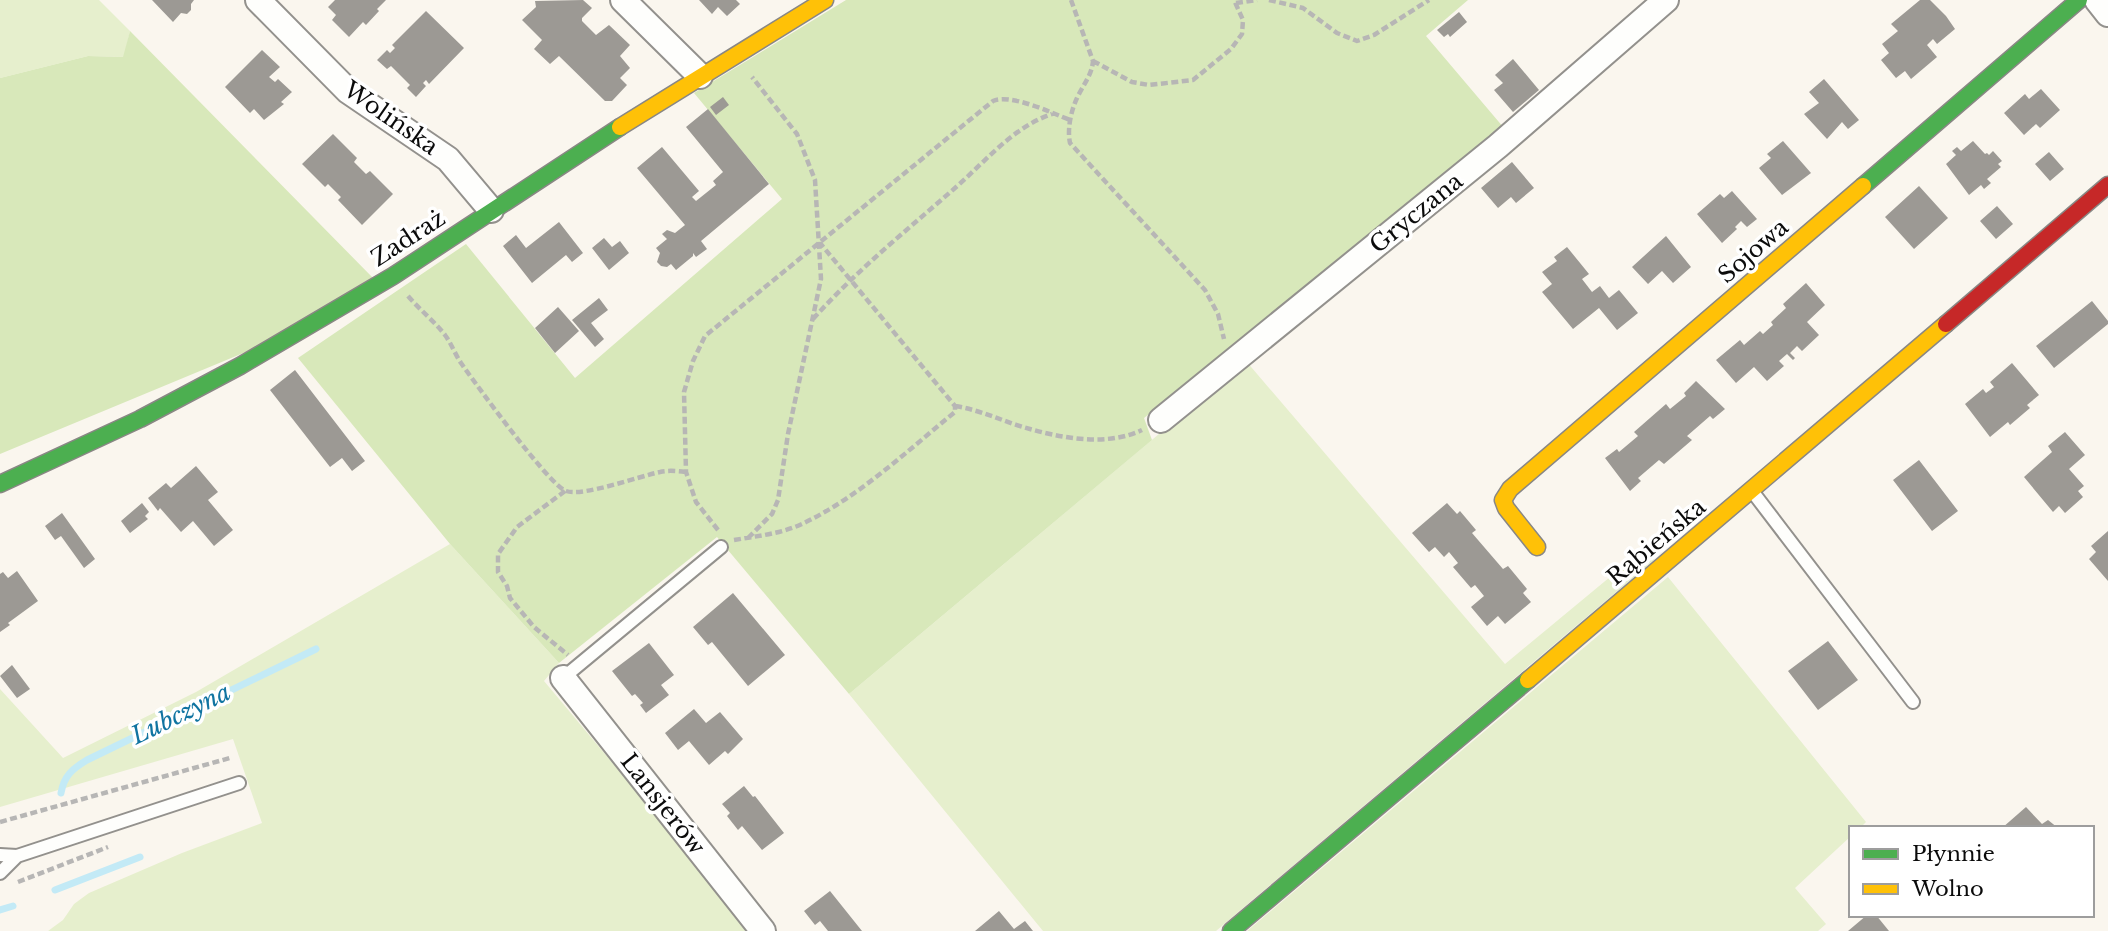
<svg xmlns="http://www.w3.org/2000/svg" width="2108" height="931" font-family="'Libre Baskerville',serif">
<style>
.green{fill:#e6efcd}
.forest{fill:#d8e8ba}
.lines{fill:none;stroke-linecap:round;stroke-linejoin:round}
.stream{stroke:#c3eaf6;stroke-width:7}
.building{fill:#9c9994}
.lane-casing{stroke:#93918d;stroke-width:16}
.street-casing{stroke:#93918d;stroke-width:28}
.fast-casing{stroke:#898784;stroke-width:19}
.slow-casing{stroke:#898784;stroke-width:19}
.jam-casing{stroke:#898784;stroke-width:19}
.path{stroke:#b7b6b5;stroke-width:4.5;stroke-dasharray:7 3.5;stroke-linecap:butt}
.lane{stroke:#fefefc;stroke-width:12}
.street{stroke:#fefefc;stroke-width:24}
.fast{stroke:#4caf50;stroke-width:16}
.slow{stroke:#ffc107;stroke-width:16}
.jam{stroke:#c62828;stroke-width:16}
.labels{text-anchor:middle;stroke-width:7;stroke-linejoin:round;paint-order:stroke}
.street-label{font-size:23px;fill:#0b0b0b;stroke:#fff}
.water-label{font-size:24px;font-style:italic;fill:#1074a1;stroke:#fff}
</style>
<rect width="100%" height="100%" fill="#faf6ee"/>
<path class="green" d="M0,0H99L130,31L124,57L88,56L0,78Z
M1246,361L1505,664L1645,548L1654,560L1216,931H1043L849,694Z
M450,544L559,663L544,681L753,931H48L63,920L74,904L89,893L182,853L262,823L233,739L0,807V689L63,758L196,692Z
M1668,577L1866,822L1860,828H1851V836L1795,888L1826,924L1818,931H1247Z"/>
<path class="forest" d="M846,0H1468L1426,36L1504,128L1144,418L1152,440L849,694L717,537L559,663L450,544L298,358L466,244L575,378L782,199L694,93Z
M130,31L374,279L258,347L0,454V78L88,56L123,57Z"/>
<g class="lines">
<path class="stream" d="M61,793C64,776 72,769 87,760L316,649
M55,890L140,857
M0,910L13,906"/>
</g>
<path class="building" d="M152,0H194L191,4V10L187,14L181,13L173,22Z
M335,0H386L377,9L379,11L366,25L363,22L349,37L332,20L336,15L328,7Z
M583,0L592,8L582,18V21L596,35L609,25L630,45L620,56L630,68L620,78L627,85L612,101H605L559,56L550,64L534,49L542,40L522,20L536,7L535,1Z
M699,0H736L740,4L727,16L718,7L712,14Z
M1920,0H1930L1946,16L1955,29L1937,44L1933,39L1927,45L1937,57L1911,79L1905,71L1896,78L1881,60L1889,53L1882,44L1898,31L1891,24Z
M426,11L464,48L429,84L426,80L423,83L426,86L416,97L407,88L410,85L391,66L387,69L377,60L387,50L390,53L395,48L392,45Z
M1459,12L1467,22L1450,37L1448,34L1444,37L1437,30Z
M262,50L280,67L269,77L275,82L278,79L292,92L281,102L284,104L264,120L254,109L250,113L225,87Z
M1513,59L1539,90L1513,112L1494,90L1503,83L1495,75Z
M1824,79L1859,120L1848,129L1842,122L1827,139L1804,114L1819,103L1809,92Z
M2041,89L2060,110L2040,128L2036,124L2024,135L2004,113L2025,94L2029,99Z
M723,97L729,105L716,115L710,107Z
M708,109L769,184L701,241L707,249L696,257L693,253V256L676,270L671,264L667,267L661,266L657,262L660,253L656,248L667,239L662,234L667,230L675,233L685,225L637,168L662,147L699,191L692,197L696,201L716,185L713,181L723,172L686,127Z
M333,134L357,158L354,162L366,174L370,171L393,194L362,225L338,200L341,197L328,184L325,187L302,164Z
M1783,141L1811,173L1782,195L1759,168L1771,158L1767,154Z
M1973,141L1985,154L1987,153L1989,155L1993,151L2002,161L1998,164L2001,167L1987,179L1991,183L1984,189L1981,185L1969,195L1946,164L1956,155L1952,151L1957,147L1961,151Z
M2049,152L2064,169L2050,181L2035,164Z
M1512,162L1534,188L1516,203L1511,197L1498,208L1481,188Z
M1919,186L1948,218L1914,249L1885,217Z
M1732,191L1757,219L1747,227L1741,221L1735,227L1737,229L1722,243L1697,214L1720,194L1724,198Z
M1997,206L2013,224L1996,239L1980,221Z
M559,222L583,253L572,262L566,255L532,283L503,246L516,235L526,248Z
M1666,236L1691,267L1673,283L1662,271L1648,284L1632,267Z
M604,238L612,247L620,241L629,253L609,270L592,248Z
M1567,247L1589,274L1582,279L1592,292L1600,286L1609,298L1619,290L1638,313L1617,330L1599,308L1573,329L1542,292L1552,284L1542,272L1557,261L1554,257Z
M1806,283L1825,305L1807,322L1819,335L1802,351L1797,346L1790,353L1795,358L1793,360L1787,354L1779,361L1784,366L1767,381L1754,367L1736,383L1716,360L1740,340L1744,345L1760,331L1763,334L1773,325L1771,322L1786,308L1783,304Z
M599,298L608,310L591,323L604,339L595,347L572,320Z
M2092,301L2108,321V324L2054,368L2036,346Z
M558,307L579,331L555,353L535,328Z
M2012,363L2039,395L2027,405L2030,408L2010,425L2008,422L1990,437L1965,404L1983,389L1986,393L1994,387L1990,382Z
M295,370L365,461L352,471L342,458L330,467L270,390Z
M1696,381L1725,409L1713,419L1710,416L1687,436L1692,440L1664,464L1659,460L1638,478L1641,481L1630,491L1605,458L1617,449L1619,452L1638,436L1634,432L1666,404L1670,409L1686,396L1684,393Z
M2065,432L2085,455L2069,469L2084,486L2078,491L2083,497L2065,513L2059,506L2053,512L2024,477L2052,452L2048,446Z
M1919,460L1958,511L1932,531L1893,480Z
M196,466L218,492L208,500L233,530L214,546L193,521L181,532L160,508L158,511L148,498L166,483L171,488Z
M142,503L149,512L145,516L148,519L130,533L121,521Z
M1447,503L1457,514L1460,511L1476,530L1472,533L1503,569L1508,566L1527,589L1523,593L1531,602L1505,624L1498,616L1487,626L1471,607L1484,596L1475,585L1471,588L1453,567L1458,563L1449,552L1444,557L1435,547L1429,552L1412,533Z
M62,513L95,559L84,568L61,536L55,540L45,526Z
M2108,531V581L2089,559L2096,552L2091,546Z
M17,571L38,601L8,623L10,625L0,632V574L3,572L8,578Z
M733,593L785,655L748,686L712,642L708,645L693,627Z
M1828,641L1858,680L1818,710L1788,671Z
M649,643L674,675L661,685L669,695L646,713L640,705L643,703L635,694L632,696L612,671Z
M12,665L30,689L17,698L0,676Z
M694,709L706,723L720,712L743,739L728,754L725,751L709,765L689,741L678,750L665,733Z
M744,786L753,797L755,796L784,833L762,850L742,826L738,830L727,816L730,813L722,804Z
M2026,807L2042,824L2048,820L2058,828H2002Z
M830,891L862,931H828L820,921L815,925L804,911Z
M999,911L1014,929L1025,921L1033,931H975Z
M1867,915H1876L1889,931H1848Z"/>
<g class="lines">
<g class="lane-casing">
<path id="lane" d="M1752,491L1913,702
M563,678L721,547
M0,855L17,856L239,783
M0,873L17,856"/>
</g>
<g class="street-casing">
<path id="street" d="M258,0L348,91L448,159L491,210
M623,0L700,76
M2097,0L2108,14
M1161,420L1498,146L1666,0
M563,678L763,931"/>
</g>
<g class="fast-casing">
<path id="fast" d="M1863,186L2079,0
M0,484L140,419L240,366L393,276L620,127
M1231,931L1528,680"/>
</g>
<g class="slow-casing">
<path id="slow" d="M620,127L825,0
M1537,547L1506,508L1503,500L1510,489L1863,186
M1528,680L1946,324"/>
</g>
<g class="jam-casing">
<path id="jam" d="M1946,324L2108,185"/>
</g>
<path class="path" d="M1071,0L1093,61C1092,75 1083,85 1077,98C1071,111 1067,129 1070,143L1205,290L1218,314L1224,339
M1269,0L1303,8L1337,33L1357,41L1374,35L1429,0
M1236,3L1257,0
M1093,61L1132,82L1149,85L1193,80L1231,49L1242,34L1243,20L1234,0
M408,296C420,310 434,321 445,335C451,343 455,354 461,363C475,383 549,485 566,491C583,497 640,476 660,472C668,470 678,471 686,472
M813,319C856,271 907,230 955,188C986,161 1013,127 1052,114
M955,406C980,410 1000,420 1023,427C1060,438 1106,447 1142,430
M565,491L517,527L498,554V572L507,586L510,598L534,627L568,655
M718,530L696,502L686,472L684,392L693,361L705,336L993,101C1010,93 1052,113 1070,120
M748,538L772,514L778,500L788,434L821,279L815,180L797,134L752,77
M734,540C757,536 780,534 802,524C859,497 907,451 955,412V406L820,243
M0,822L230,758
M18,882L108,847"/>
<use href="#lane" class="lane"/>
<use href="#street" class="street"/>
<use href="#fast" class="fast"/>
<use href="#slow" class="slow"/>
<use href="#jam" class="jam"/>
</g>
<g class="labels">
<g class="street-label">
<text transform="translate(391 118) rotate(35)" y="8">Wolińska</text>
<text transform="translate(1416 213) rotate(-39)" y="8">Gryczana</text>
<text transform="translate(408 238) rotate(-33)" y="8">Zadraż</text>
<text transform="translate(1753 251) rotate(-41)" y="8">Sojowa</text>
<text transform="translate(1656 542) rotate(-40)" y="8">Rąbieńska</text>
<text transform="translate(663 804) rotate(52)" y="8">Lansjerów</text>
</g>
<g class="water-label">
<text transform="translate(181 714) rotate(-26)" y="8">Lubczyna</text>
</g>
</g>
<rect x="1849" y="826" width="245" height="91" fill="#ffffff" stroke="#9d9d9d" stroke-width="2"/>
<rect x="1863" y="849" width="35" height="10" fill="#4caf50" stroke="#9d9d9d" stroke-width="2"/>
<text x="1912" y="861" font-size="21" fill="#0b0b0b">Płynnie</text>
<rect x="1863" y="884" width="35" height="10" fill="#ffc107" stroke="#9d9d9d" stroke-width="2"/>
<text x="1912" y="896" font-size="21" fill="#0b0b0b">Wolno</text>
</svg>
